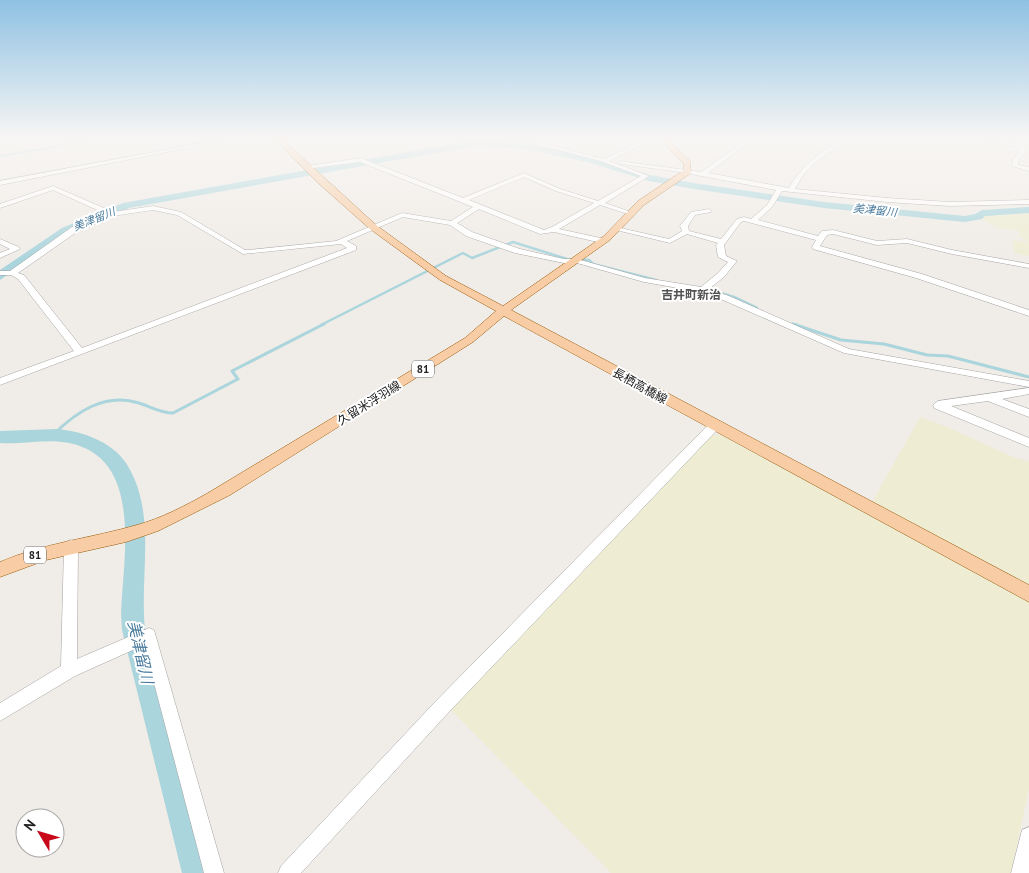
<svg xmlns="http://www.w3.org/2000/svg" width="1029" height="873" font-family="'PT Sans','Noto Sans JP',sans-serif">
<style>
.farmland{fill:#eeedd4}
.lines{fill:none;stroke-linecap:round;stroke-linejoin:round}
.stream-far2{stroke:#aad5dc;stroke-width:2}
.stream-far1{stroke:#aad5dc;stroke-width:2.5}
.stream{stroke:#aad5dc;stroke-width:3}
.river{fill:#aad5dc;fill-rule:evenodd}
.minor-casing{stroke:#a4a4a4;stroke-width:1}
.major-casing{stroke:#965906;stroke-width:1}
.minor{fill:#fff;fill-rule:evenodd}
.major{fill:#f8cca4;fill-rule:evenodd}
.labels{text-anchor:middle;stroke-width:4;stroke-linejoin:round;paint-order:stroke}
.far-water-label{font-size:11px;font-style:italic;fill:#4a7b9d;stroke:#fff}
.shield{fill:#fff;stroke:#636363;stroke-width:1}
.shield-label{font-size:11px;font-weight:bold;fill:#202020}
.far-quarter-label{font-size:12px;font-weight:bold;fill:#535353;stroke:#fff}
.street-label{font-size:12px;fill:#202020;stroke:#fff}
.near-water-label{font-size:16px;font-style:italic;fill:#4a7b9d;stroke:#fff}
</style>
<rect width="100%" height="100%" fill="#f0ece7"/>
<path class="farmland" d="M1029,211V256L1014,253L1012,240L1028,242L1018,235L1020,234L1017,230L997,228L982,219L985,214Z
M920,417L945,426L1015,458L1029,461V586L872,502Z
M711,435H721L1029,601V789L1011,873H611L451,710Z"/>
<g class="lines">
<path class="stream-far2" d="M474,143L477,139
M0,156L100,139"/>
<path class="stream-far1" d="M707,289L734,297L757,308
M792,324L797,325
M321,325L463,253L472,258L513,242L567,259L589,260L593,264L656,280"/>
<path class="stream" d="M793,324L841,340L884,344L927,355L948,356L1029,377
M53,435C76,412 105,392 139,403C151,407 161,413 173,413L238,379L232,371L324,324"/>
<path class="river" d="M211,139H227L160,154L156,151Z
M474,140L527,143L592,158L650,175L694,183L824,202L965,216L975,214L982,210L1029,207V213L985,216L982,219L965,222L824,208L694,189L649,181L587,162L527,149L474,146L129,208L70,232L0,280V270L62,228L123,203Z
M57,429C81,431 111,441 126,463C155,508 142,564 144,614C144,642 157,671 165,698C181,757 197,815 214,873H182L122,630L121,613C123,558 144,458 69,443C47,438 23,445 0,443V431Z"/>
<g class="minor-casing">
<path id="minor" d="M223,139H233L0,185V181Z
M517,139H526L604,159L646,139H653L609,161L649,176L605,203L634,213L631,215L600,205L559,229L605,239L606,241L602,243L554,232L540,234L479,209L457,223L472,232L520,249L564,259H577L645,278L701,287L718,273L728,262L718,257L716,245L718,243L687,234L670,243L612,229L616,227L669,239L682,231L680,226L691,212L709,209L712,211L711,212L695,215L688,226L689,231L721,239L737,219L744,217L751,219L767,205L776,190L680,172L621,164L619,161L701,172L748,139H754L708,173L789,188C802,165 820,152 842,139H848L816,162L804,174L795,189L887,198L950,202L1029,200V204L950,206L887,202L782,191L772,207L758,220L818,236L822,231L833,230L877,241L907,239L952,250L1029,264V268L952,254L907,243L877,245L833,234L827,235L820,246L922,274L1029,310V316L916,278L813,249L812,247L816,240L744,221L741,222L724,245L726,256L737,261L724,277L709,289L729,296L849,349L1029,381V387L844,353L723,300L701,292L644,282L577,263H564L515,253L466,236L450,225L403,217L347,241L356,246V250L0,385V378L74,351L18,279L11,275H0V271H10L72,227L106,214L53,190L0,208V204L53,186L113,212L153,206L181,212L245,250H248L336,241L402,213L451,221L473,207L360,162L306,169V167L308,166L361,158L463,198L524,173L560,189L598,201L641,176L600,161ZM524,177L556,191L594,203L552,227L544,230L469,200ZM153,210L177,215L243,254L341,244L347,248L82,348L24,275L18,273L78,231L113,216Z
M986,139L1018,144L1020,139H1026L1023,143L1026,152L1019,159L1018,165L1029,167V171L1012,166L1013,159L1020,152L1019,147L986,141Z
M0,239L19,247L20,249L0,258V253L10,249L0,244Z
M1029,388V394L1002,399L1029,409V417L988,401L951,406L1029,438V447L934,408L933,405L938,401Z
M714,422L718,423L720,426L718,429L448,713L301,873H278L281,866L436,701L710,423Z
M71,540L76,542L78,546L77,659L149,628L154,630L224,873H204L144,645L75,676L0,721V703L61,666L64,546L66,542Z
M1029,827V873H1011L1022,830Z"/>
</g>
<g class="major-casing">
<path id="major" d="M275,139H282L376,225L446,276L503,306L604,236L638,201L684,170V164L660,139H667L690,161L691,173L644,205L610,240L511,310L1029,585V602L504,316L473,342L230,495L158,531L126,542L46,560L0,577V562C44,543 92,538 137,525C162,518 185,506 208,493L465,338L496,311L440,280L370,229L317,182Z"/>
</g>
<use href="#minor" class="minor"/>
<use href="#major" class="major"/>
</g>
<linearGradient id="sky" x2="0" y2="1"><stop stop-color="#8fc1e3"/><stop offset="0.53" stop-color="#f8f6f4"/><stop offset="1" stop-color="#f8f6f4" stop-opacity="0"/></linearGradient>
<rect width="1029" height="261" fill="url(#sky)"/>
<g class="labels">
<g class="far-water-label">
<text transform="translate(875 210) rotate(6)" y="4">美津留川</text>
<text transform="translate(94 219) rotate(-22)" y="4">美津留川</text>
</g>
<g class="shield">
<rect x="412" y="360.5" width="22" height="17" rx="4"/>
<rect x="24" y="546.5" width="22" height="17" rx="4"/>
</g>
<g class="shield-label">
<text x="423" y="373">81</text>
<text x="35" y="559">81</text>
</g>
<g class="far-quarter-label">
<text x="691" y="299">吉井町新治</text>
</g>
<g class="street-label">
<text transform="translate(640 386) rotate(29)" y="4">長栖高橋線</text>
<text transform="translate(369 403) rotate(-32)" y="4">久留米浮羽線</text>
</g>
<g class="near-water-label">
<text transform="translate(141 652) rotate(77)" y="6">美津留川</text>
</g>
</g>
<g transform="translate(40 833) rotate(308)"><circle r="24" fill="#ffffff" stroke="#a6a6a6"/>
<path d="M0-4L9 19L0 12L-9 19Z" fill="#c8081a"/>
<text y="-8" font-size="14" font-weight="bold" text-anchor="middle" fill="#202020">N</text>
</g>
</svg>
